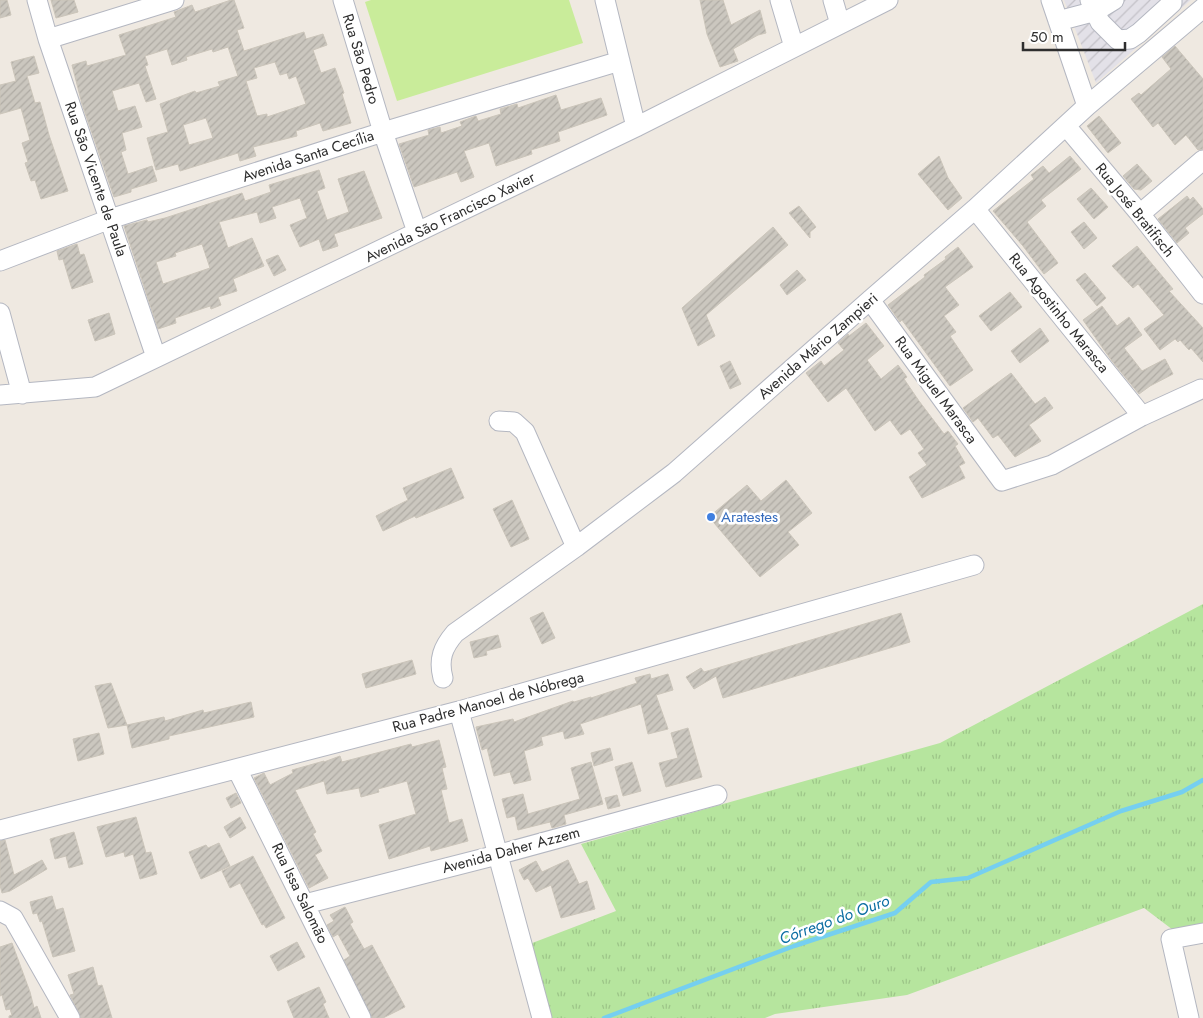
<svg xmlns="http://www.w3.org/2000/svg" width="1203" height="1018" font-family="Jost,sans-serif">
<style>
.industrial{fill:url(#industrial-furrows)}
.grass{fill:url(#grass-tufts)}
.pitch{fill:#c9ec9a}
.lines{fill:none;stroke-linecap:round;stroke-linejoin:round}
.stream{stroke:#75cff0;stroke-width:4.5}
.building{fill:url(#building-hatch);stroke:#cbc5ba;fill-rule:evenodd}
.minor-casing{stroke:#b4b7c1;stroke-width:21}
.minor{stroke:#fff;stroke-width:19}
.shop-dot{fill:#3f7fe0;stroke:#fff;stroke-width:2}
.labels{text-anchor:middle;stroke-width:5;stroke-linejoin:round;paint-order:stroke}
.street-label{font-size:15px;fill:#2e2e2e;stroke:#fff}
.shop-label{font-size:15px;fill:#366cbe;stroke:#fff;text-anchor:start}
.water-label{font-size:16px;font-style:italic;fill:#0d6fa3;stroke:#fff}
</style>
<defs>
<pattern id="industrial-furrows" width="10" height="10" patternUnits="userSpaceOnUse" patternTransform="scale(1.25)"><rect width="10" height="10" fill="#e3e1e8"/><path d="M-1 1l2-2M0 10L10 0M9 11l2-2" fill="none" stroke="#c3c1c7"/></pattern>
<pattern id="grass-tufts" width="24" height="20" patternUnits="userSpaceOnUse" patternTransform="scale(1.25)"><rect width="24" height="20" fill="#b6e59e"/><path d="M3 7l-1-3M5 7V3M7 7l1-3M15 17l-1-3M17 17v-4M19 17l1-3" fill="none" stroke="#9dc588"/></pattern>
<pattern id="building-hatch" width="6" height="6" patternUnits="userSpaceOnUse" patternTransform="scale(1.25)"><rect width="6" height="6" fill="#cbc7bf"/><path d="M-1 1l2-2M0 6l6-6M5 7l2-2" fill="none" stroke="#afaba4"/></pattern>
</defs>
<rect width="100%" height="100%" fill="#efe9e1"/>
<path class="industrial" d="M1064,0H1191L1096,83Z"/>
<path class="grass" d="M1203,604V923L1173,930L1144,908L907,995L775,1014L765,1018H547L527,945L616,911L581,844L940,743Z"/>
<path class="pitch" d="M371,0H569L583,43L397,101L365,2Z"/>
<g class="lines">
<path class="stream" d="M604,1018L794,946L895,913L931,882L968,878L1121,811L1182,792L1203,780"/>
</g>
<path class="building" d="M0,0H7L11,15L0,18Z
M51,0H74L78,12L56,18Z
M231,0H234L244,28L237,30L244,51L304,32L306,39L323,34L327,45L313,50L321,73L335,68L344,93L342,94L351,123L323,131L320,123L296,131L297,136L253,147L256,156L240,161L238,153L180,171L178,164L156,170L147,138L168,132L160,104L195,91L196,93L220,86L218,82L238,76L228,47L213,52L212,49L186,57L187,60L172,65L167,49L145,56L148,65L145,66L156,99L146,102L139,83L112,91L118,111L135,106L142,127L122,133L126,150L121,152L128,174L152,166L157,181L131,189V192L114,197L82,104L72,65L86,61L87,66L126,55L119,35L176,17L174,12L192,5L195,12ZM275,62L280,75L287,73L289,79L296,76L306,104L267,117V114L257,116L246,81L257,78L254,68ZM206,118L213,138L189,145L183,125Z
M700,0H723L731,25L760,10L766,33L758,35L733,49L738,61L720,67L707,34Z
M1175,46L1203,79V149L1198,150L1186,135L1175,145L1158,123L1153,127L1131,99L1139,93L1141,95L1171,69L1162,57Z
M34,56L39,73L27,76L35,103L40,102L49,135L68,191L41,199L35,180L31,181L25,163L28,162L22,143L30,140L21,108L0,114V85L16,81L11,62Z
M556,95L561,110L601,98L607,115L558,132L560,141L531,150L532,154L496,166L489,143L464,151L474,177L461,182L457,172L414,187L399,144L429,135L428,130L440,127L441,133L462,126L460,122L476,116L478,121L501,114L500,109L517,104L518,108Z
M1099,116L1121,143L1108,153L1087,126Z
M939,156L948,178L962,198L948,210L918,174Z
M1070,156L1081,169L1041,200L1046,206L1027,222L1058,263L1044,274L1023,246L993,211L1034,179L1031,175L1043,166L1049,173Z
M1137,164L1152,181L1141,190L1134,189L1123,176Z
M319,170L325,188L317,191L327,220L349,212L338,179L364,171L382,218L334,234L338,246L323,251L319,239L300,247L290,225L307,218L300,198L272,207L276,218L260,223L257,212L219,222L228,248L252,238L264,266L233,279L237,291L218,297L221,305L211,309L210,306L175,318L176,323L158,329L124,226L147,220L148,222L165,218L242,193L245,201L271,192L269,185ZM202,244L210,268L163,284L156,262L176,256L175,253Z
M1091,188L1108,207L1094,219L1077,199Z
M1187,196L1190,200L1193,197L1203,209V214L1185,228L1189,233L1177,243L1158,219Z
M799,206L816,227L810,232V238L789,213Z
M1084,222L1097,238L1084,249L1071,232Z
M773,227L788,245L706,315L715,336L698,346L682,308Z
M77,244L80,255L84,254L93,282L72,289L63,259L59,260L57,251Z
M1137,246L1173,289L1169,291L1203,328V362L1191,348L1189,350L1180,340L1178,342L1175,339L1160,350L1144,329L1164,315L1138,284L1133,288L1112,266Z
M958,247L973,267L945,287L959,305L944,316L956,332L950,336L973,370L950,386L902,320L900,322L888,305L925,277L924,275L946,259L945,257Z
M278,255L286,270L274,276L266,260Z
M797,270L806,280L787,295L780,285Z
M1085,273L1106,298L1097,306L1076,280Z
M1010,292L1022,307L991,331L979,316Z
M1102,306L1117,326L1129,317L1142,335L1124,348L1142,371L1165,359L1173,374L1150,386L1139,394L1112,361L1083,320Z
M109,313L115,334L95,341L88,320Z
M866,323L884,346L867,360L881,379L898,365L907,377L904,379L919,401L944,434L948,431L958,444L955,446L965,463L959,466L965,478L922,498L909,477L927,465L918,453L924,449L910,429L901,435L890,420L875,431L846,388L828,402L806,373L821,361L824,366L844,350L838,343L848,334L849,336Z
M1040,328L1049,341L1020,363L1011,351Z
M730,361L741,384L730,389L720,366Z
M1011,373L1035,404L1045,397L1053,408L1029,425L1041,441L1015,457L998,435L993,438L978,418L973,422L963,408Z
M451,468L464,498L416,518L415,516L383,531L376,516L408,500L403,488Z
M786,480L812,513L788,532L799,545L760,577L709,517L747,485L761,501Z
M512,500L529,539L511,547L493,509Z
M543,612L555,638L542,644L530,618Z
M901,613L910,642L723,698L716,676L694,689L686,677L701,668L704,672Z
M498,635L501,647L486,651L487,655L474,658L470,642Z
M412,660L416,674L366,688L362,674Z
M650,674L651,679L668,674L673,690L656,695L668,729L648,734L641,704L580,724L584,734L565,739L563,731L541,737L543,745L524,751L531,780L514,784L510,772L494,776L487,748L482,750L476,727L513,719L514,722L573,701L574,702L591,697V698L637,683L635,678Z
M111,683L127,725L108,728L95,686Z
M251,702L254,717L169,736V739L132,748L127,725L164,717L165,721L203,710L204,713Z
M688,728L702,777L666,787L659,763L678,758L671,733Z
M99,733L104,754L78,761L73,739Z
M439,740L446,767L442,768L447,789L441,790L449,823L462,819L468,841L431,851L430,846L389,859L379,825L416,814L407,781L378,789L379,792L361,797L359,788L327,794L324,781L295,790L316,832L313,834L322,851L315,855L328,878L309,888L254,778L264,773L270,785L293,773L292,770L324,761V762L340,756L342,762L411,744L412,747Z
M610,748L613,760L594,766L591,753Z
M591,762L603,804L564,815L566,824L552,828L550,822L518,830L515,816L507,818L502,799L523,794L528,814L580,799L571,768Z
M632,762L641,791L623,796L615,767Z
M236,793L241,803L231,808L226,798Z
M617,795L620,806L608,809L605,798Z
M136,817L146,853L151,852L157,874L140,879L133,854L125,857L124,852L106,857L97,827Z
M240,817L246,828L230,838L224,827Z
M74,832L83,864L69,868L66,856L55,859L50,839Z
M5,840L14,875L42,860L47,869L10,891L2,893L0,885V841Z
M219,843L230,866L201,879L189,852L206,845L208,848Z
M253,856L285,918L266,928L264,924L262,925L240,883L230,888L222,871Z
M568,860L579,884L587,881L595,909L561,918L551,885L536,892L528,878L524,880L519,870L536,861L542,872Z
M52,896L56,910L63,908L75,951L53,957L42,921L40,922L37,913L33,914L30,902Z
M345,907L353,922L350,924L364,949L372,945L405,1007L383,1018H372L344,960L350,956L338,934L333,937L327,925L334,921L330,915Z
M297,942L305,957L278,971L270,956Z
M12,943L30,992L34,1008L37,1006L41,1018H9V1016L12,1015L10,1009L6,1010L2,995L0,996V947Z
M93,967L98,986L102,985L112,1018H81L70,995L74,994L68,975Z
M319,987L326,1002L323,1004L329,1018H294L287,1001Z"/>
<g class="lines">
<g class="minor-casing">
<path id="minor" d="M37,0L48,39L156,357
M343,0L383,132L417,232
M605,0L636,127
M780,0L794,47
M833,0L840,24
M1051,0L1087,106
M1090,0L1100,22L1118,40L1130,39L1139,33L1172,3V0
M1058,21L1096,11L1114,0
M48,39L174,0
M1066,126L1140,214L1203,294
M975,209L1142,416
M1140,214L1203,160
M0,261L110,219L383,132L620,61
M870,300L1002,481L1052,465L1142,416L1201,389
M0,313L22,394
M0,395L95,387L636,127L888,0
M499,421L514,422L525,432L576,547
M443,678C438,659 443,647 455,633L576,547L674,473L870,300L975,209L1087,106L1203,8
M459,711L542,1018
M237,769L361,1018
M0,830L459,711L974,565
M305,904L497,855L717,795
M0,911L13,918L70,1018
M1189,1018L1171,939L1203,933"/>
</g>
<use href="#minor" class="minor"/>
</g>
<circle class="shop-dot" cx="711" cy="517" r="5"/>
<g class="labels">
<g class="street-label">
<text transform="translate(361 59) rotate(73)" y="5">Rua São Pedro</text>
<text transform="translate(308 156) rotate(-18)" y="5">Avenida Santa Cecília</text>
<text transform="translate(96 179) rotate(71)" y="5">Rua São Vicente de Paula</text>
<text transform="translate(1135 210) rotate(51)" y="5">Rua José Bratifisch</text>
<text transform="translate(450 217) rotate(-26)" y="5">Avenida São Francisco Xavier</text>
<text transform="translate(1059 313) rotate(51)" y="5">Rua Agostinho Marasca</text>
<text transform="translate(818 346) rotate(-41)" y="5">Avenida Mário Zampieri</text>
<text transform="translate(936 390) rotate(54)" y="5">Rua Miguel Marasca</text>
<text transform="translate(488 702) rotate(-15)" y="5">Rua Padre Manoel de Nóbrega</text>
<text transform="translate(511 850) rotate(-15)" y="5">Avenida Daher Azzem</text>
<text transform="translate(300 893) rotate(64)" y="5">Rua Issa Salomão</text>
</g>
<g class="shop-label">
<text x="721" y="522">Aratestes</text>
</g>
<g class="water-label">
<text transform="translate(834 919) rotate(-20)" y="6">Córrego do Ouro</text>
</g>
</g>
<path d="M1023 42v8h102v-8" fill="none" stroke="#2e2e2e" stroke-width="2.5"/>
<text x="1030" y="42" font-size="15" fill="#2e2e2e" stroke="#ffffff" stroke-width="4" paint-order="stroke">50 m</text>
</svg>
